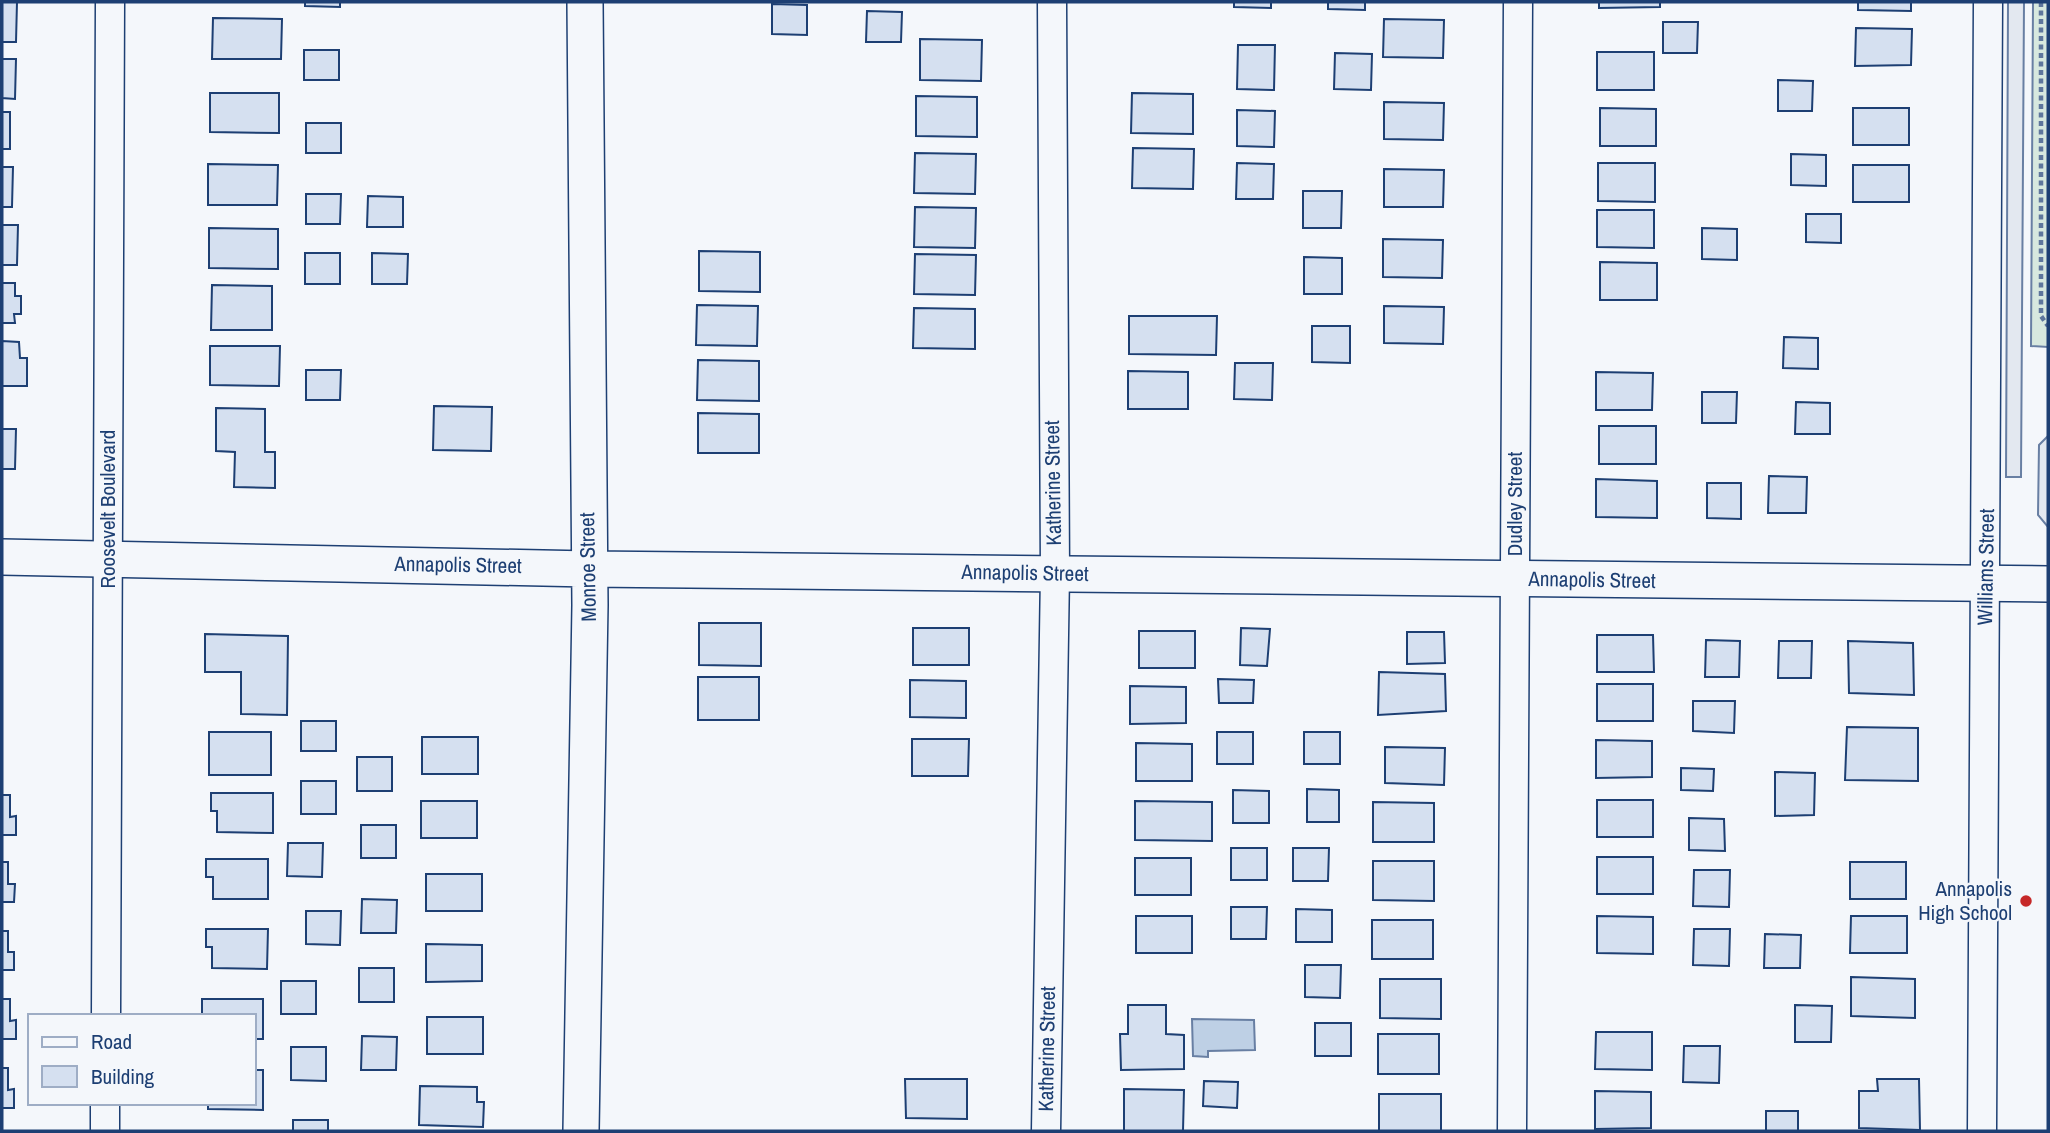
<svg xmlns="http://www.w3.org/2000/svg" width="2050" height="1133" font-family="'Archivo Narrow',sans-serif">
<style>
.green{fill:#d7e8df;stroke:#687fa3;stroke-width:2}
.parking{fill:#e3e8f0;stroke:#687fa3;stroke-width:2}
.water{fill:#bed0e5;stroke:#687fa3;stroke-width:2}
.building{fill:#d5e0f0;stroke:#1d3f73;stroke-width:2}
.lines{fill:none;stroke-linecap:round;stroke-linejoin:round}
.minor-casing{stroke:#1d3f73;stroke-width:31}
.tertiary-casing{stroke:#1d3f73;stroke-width:38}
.path{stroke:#5e769c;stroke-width:4.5;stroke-dasharray:5 3.5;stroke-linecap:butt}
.minor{stroke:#f4f7fb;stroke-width:28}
.tertiary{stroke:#f4f7fb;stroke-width:35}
.poi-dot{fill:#c62828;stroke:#f4f7fb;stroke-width:2.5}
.labels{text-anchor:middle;stroke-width:5;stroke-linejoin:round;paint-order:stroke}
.street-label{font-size:21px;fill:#1d3f73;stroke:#f4f7fb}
.poi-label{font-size:21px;fill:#1d3f73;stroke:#f4f7fb;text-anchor:end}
</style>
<rect width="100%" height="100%" fill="#f4f7fb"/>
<path class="green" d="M2033,2H2048V347L2031,346Z"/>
<path class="parking" d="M2008,2H2024L2021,477H2006Z
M2048,436V527L2038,515L2039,445Z"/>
<path class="water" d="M1192,1019L1254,1020L1255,1050L1208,1051V1057L1193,1056Z"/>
<path class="building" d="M2,2H17L16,42H2Z
M305,2H340V7L305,6Z
M1234,2H1271V8L1234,7Z
M1328,2H1365V10L1328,9Z
M1599,2H1660V7L1599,8Z
M1858,2H1911V11L1858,10Z
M772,4L807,5V35L772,34Z
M867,11L902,12L901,42H866Z
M213,18L282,19L281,59H212Z
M1384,19L1444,20L1443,58L1383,57Z
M1663,22H1698L1697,53H1663Z
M1856,28L1912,29L1911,65L1855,66Z
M920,39L982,40L981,81L920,80Z
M1238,45H1275L1274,90L1237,89Z
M304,50H339V80H304Z
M1597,52H1654V90H1597Z
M1335,53L1372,54L1371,90L1334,89Z
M2,59H16L15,99L2,98Z
M1778,80L1813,81L1812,111H1778Z
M210,93H279V133L210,132Z
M1132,93L1193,94V134L1131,133Z
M916,96L977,97V137L916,136Z
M1384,102L1444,103L1443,140L1384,139Z
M1600,108L1656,109V146H1600Z
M1853,108H1909V145H1853Z
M1237,110L1275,111L1274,147L1237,146Z
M2,112H10V149H2Z
M306,123H341V153H306Z
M1133,148L1194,149L1193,189L1132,188Z
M915,153L976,154L975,194L914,193Z
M1791,154L1826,155V186L1791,185Z
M1237,163L1274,164L1273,199H1236Z
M1598,163H1655V202L1598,201Z
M208,164L278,165L277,205H208Z
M1853,165H1909V202H1853Z
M2,167H13L12,207H2Z
M1384,169L1444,170L1443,207H1384Z
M1303,191H1342L1341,228H1303Z
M306,194H341L340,224H306Z
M368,196L403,197V227H367Z
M915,207L976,208L975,248L914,247Z
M1597,210H1654V248L1597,247Z
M1806,214H1841V243L1806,242Z
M2,225H18L17,265H2Z
M209,228L278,229V269L209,268Z
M1702,228L1737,229V260L1702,259Z
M1383,239L1443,240L1442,278L1383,277Z
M699,251L760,252V292L699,291Z
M305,253H340V284H305Z
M372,253L408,254L407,284H372Z
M915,254L976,255L975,295L914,294Z
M1304,257L1342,258V294H1304Z
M1600,262L1657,263V300H1600Z
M2,283H15V296H21V314H14L15,323H2Z
M212,285L272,286V330H211Z
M697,305L758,306L757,346L696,345Z
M1384,306L1444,307L1443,344L1384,343Z
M914,308L975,309V349L913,348Z
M1129,316H1217L1216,355L1129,354Z
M1312,326H1350V363L1312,362Z
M1784,337L1818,338V369L1783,368Z
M2,341L19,342L20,358H27V386H2Z
M210,346H280L279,386L210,385Z
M698,360L759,361V401L697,400Z
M1235,363H1273L1272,400L1234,399Z
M306,370H341L340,400H306Z
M1128,371L1188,372V409H1128Z
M1596,372L1653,373L1652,410H1596Z
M1702,392H1737L1736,423H1702Z
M1796,402L1830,403V434H1795Z
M434,406L492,407L491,451L433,450Z
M216,408L265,409V452H275V488L234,487L235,452L216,451Z
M698,413L759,414V453H698Z
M1599,426H1656V464H1599Z
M2,429H16L15,469H2Z
M1769,476L1807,477L1806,513H1768Z
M1596,479L1657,481V518L1596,517Z
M1707,483H1741V519L1707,518Z
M699,623H761V666L699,665Z
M913,628H969V665H913Z
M1241,628L1270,629L1267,666L1240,665Z
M1139,631H1195V668H1139Z
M1407,632H1444L1445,663L1407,664Z
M205,634L288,636L287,715L241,714V672H205Z
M1597,635H1653L1654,672H1597Z
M1706,640L1740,641L1739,677H1705Z
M1779,641H1812L1811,678H1778Z
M1848,641L1913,643L1914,695L1849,693Z
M1379,672L1445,674L1446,711L1378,715Z
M698,677H759V720H698Z
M1218,679L1254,680L1253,703H1219Z
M910,680L966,681V718L910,717Z
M1597,684H1653V721H1597Z
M1130,686L1186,687V723L1130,724Z
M1693,701H1735L1734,733L1693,731Z
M301,721H336V751H301Z
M1847,727L1918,728V781L1845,780Z
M209,732H271V775H209Z
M1217,732H1253V764H1217Z
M1304,732H1340V764H1304Z
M422,737H478V774H422Z
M912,739H969L968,776H912Z
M1596,740L1652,741V777L1596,778Z
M1136,743L1192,744V781H1136Z
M1385,747L1445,748L1444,785L1385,783Z
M357,757H392V791H357Z
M1681,768L1714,769L1713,791L1681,790Z
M1775,772L1815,773L1814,815L1775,816Z
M301,781H336V814H301Z
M1307,789L1339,790V822H1307Z
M1233,790L1269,791V823H1233Z
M211,793H273V833L217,832V811H211Z
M2,795H10V817L16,816V835H2Z
M1597,800H1653V837H1597Z
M421,801H477V838H421Z
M1135,801L1212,802V841L1135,840Z
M1373,802L1434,803V842H1373Z
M1689,818L1724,819L1725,851L1689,850Z
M361,825H396V858H361Z
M288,843H323L322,877L287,876Z
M1231,848H1267V880H1231Z
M1293,848H1329L1328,881H1293Z
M1597,857H1653V894H1597Z
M1135,858H1191V895H1135Z
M206,859H268V899H213V877H206Z
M1373,861H1434V901L1373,900Z
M2,862H8V884H15L14,902H2Z
M1850,862H1906V899H1850Z
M1694,870H1730L1729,907L1693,906Z
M426,874H482V911H426Z
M362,899L397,900L396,933H361Z
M1231,907H1267L1266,939H1231Z
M1296,909L1332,910V942H1296Z
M306,911H341L340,945L306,944Z
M1136,916H1192V953H1136Z
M1597,916L1653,917V954L1597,953Z
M1851,916H1907V953H1850Z
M1372,920H1433V959H1372Z
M206,929H268L267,969L212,968V947H206Z
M1694,929H1730L1729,966L1693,965Z
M2,931H8V952H14V970H2Z
M1765,934L1801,935L1800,968H1764Z
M426,944L482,945V981L426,982Z
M1305,965H1341L1340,998L1305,997Z
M359,968H394V1002H359Z
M1851,977L1915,979V1018L1851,1016Z
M1380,979H1441V1019L1380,1018Z
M281,981H316V1014H281Z
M2,999H10V1021L16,1020V1039H2Z
M202,999H263V1039H254V1016H202Z
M1128,1005H1166V1034L1184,1035V1069L1121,1070L1120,1034H1128Z
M1795,1005L1832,1006L1831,1042H1795Z
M427,1017H483V1054H427Z
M1315,1023H1351V1056H1315Z
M1596,1032H1652V1070L1595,1069Z
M1378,1034H1439V1074H1378Z
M362,1036L397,1037L396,1070H361Z
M1684,1046H1720L1719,1083L1683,1082Z
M291,1047H326V1081L291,1080Z
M2,1068H8V1090L14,1089V1108H2Z
M254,1070H263V1110L208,1109V1103H254Z
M905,1079H967V1119L906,1118Z
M1877,1079H1919L1920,1130L1859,1128V1091H1878Z
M1204,1081L1238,1082L1237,1108L1203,1106Z
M420,1086L477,1087V1102H484L483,1127L419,1125Z
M1124,1089L1184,1090L1183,1131H1124Z
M1595,1091L1651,1092V1128L1595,1129Z
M1379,1094H1441V1131H1379Z
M1766,1111H1798V1131H1766Z
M293,1120H328V1131H293Z"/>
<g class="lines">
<g class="minor-casing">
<path id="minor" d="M106,1016L110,2
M105,1131V1103
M1046,1131L1055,573L1052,2
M1512,1131L1518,2
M1982,1131L1988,2"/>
</g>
<g class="tertiary-casing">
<path id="tertiary" d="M2,557L589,569L2048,584
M581,1131L590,605L585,2"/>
</g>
<path class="path" d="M2041,2V316L2048,326"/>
<use href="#minor" class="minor"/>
<use href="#tertiary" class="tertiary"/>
</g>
<circle class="poi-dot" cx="2026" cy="901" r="7"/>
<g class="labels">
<g class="street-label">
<text transform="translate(1053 483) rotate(-91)" y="7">Katherine Street</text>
<text transform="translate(1515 504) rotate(-90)" y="7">Dudley Street</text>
<text transform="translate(108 509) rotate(-90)" y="7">Roosevelt Boulevard</text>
<text transform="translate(458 565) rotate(1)" y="7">Annapolis Street</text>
<text transform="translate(588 567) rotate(-91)" y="7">Monroe Street</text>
<text transform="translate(1986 567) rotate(-89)" y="7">Williams Street</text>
<text transform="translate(1025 573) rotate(1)" y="7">Annapolis Street</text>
<text transform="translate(1592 580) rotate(1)" y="7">Annapolis Street</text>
<text transform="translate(1047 1049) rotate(-89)" y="7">Katherine Street</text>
</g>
<g class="poi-label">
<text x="2012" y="896">Annapolis<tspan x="2012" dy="24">High School</tspan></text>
</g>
</g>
<rect width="2050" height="1133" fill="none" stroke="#1d3f73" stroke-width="7"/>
<rect x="28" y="1014" width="228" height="91" fill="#f4f7fb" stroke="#9eadc5" stroke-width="2"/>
<rect x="42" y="1037" width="35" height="10" fill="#f4f7fb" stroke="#9eadc5" stroke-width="2"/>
<text x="91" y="1049" font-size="21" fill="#1d3f73">Road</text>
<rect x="42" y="1066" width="35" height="21" fill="#d5e0f0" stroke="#9eadc5" stroke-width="2"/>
<text x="91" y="1084" font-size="21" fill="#1d3f73">Building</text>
</svg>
